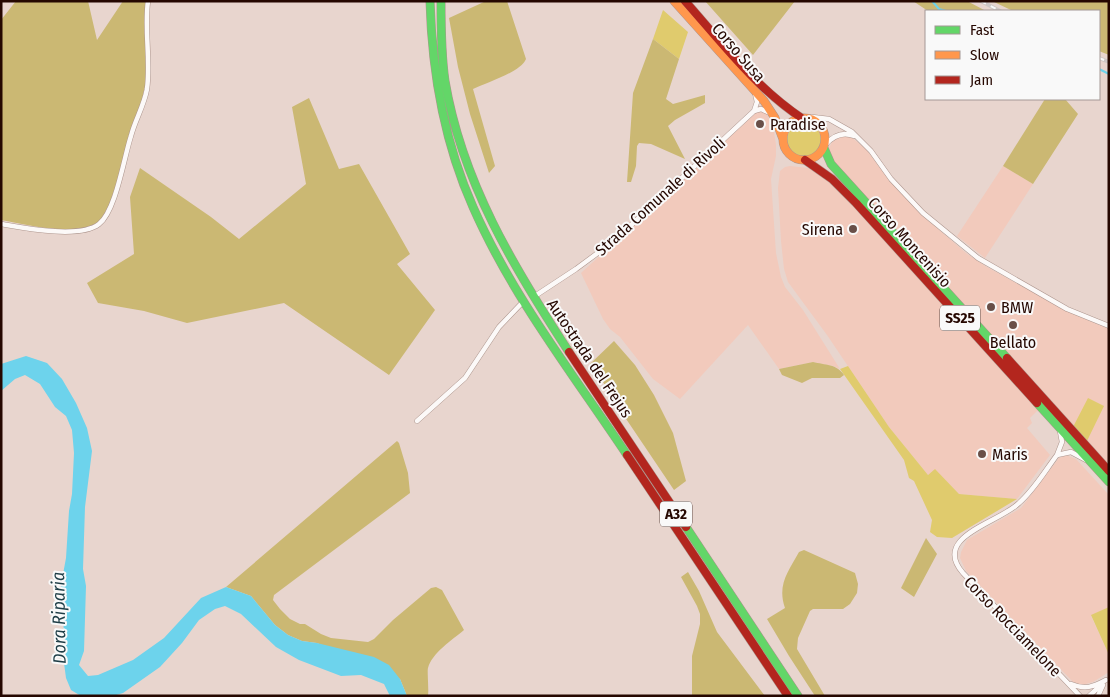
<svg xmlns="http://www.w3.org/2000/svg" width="1110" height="697" font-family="'Fira Sans Condensed',sans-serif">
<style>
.built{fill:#f2cabc}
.green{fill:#e0cb6d}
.forest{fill:#cbb873}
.water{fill:#6dd3ec}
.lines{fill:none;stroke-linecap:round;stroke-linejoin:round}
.stream{stroke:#6dd3ec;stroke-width:2}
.street-casing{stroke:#ad958d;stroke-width:5.5}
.fast-casing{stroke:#ad958d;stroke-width:9}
.slow-casing{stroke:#ad958d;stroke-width:9}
.jam-casing{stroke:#ad958d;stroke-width:9}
.street{stroke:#fcf9f8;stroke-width:4.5}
.fast{stroke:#63d668;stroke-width:8}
.slow{stroke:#ff974d;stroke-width:8}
.jam{stroke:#b3261e;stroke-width:8}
.rail-casing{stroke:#cec7c5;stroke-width:4}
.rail{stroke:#f9f9f9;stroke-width:2;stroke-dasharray:5.5;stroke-linecap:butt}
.poi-dot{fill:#694f48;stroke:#f9f9f9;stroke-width:2}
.labels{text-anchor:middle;stroke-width:4;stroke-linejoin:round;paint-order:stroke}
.shield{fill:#f9f9f9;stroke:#65504b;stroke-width:1}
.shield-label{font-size:15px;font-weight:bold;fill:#250700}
.street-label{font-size:16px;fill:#250700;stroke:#f9f9f9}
.poi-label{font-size:16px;fill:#250700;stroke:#f9f9f9;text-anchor:start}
.water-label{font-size:18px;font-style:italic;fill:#1e3d46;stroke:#f9f9f9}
</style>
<rect width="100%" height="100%" fill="#e8d5ce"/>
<path class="built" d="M763,111L766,113L773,126L776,145V156L771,179L776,253L781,277L785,287L803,310L840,369L833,366L813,362L779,369L748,325L680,399L653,379L620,337L610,329L603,319L581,273L757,112Z
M841,136H850L866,149L885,174L922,215L966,253L987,267L1071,313L1109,329V466L836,165L829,152V148L833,140Z
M790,166L808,168L817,172L839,190L1038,410L1030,418L1032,423L1027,428L1050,455L1017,499L959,494L935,470L928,475L889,427L827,335L788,282L784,269L781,241L778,188L780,171L785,167Z
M1003,166L1033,184L985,258L957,236Z
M1066,455L1076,459L1109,495V607L1091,616L1109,655V672L1093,682L1082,685L1073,682L966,571L960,558L961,552L967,540L1021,508L1059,458Z"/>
<path class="green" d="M663,10L688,32L679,59L653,39Z
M787 140a17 17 0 1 1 34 0a17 17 0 1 1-34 0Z
M848,366L889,427L928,475L935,469L959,494L1017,499L952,538L937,537L930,532L932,520L914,481L909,478L904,460L840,369Z
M1088,398L1104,406L1087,441L1073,427Z
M1109,607V655L1091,615Z"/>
<path class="forest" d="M16,1H88L97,40L123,1H147C148,23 150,45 148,66C147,90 116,212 99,222C74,237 28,225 1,220V20Z
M486,1H507L526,59C521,72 486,83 473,89L495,166L489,173L470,114L458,67L449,18Z
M705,1H795L753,55Z
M913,1H967L986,11H928Z
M992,1H1109V55L1099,51V11H1013Z
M653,39L679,59L666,99L673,104L705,95V103L675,120L668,126L685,159L651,144L639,143L637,146L636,166L631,182H627L633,93Z
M309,98L339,169L359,164L410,254L397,264L435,310L389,375L284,303L187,323L144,311L98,303L87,283L134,254L130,197L140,168L211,217L239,239L306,184L292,107Z
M1045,99H1065L1078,114L1033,184L1003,166Z
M614,341L635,365L654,395L673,433L686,481L674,490L612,398L597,371L590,364Z
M813,362C825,365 837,364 844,375L840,378H812L802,383L782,375L779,369Z
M397,441L399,443L408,473L410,493L274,595L273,600L280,609L290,619L300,624H305L321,634L331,638L368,642L374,639L393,620L431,588L436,587L442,590L464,630C452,640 432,653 428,668C427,671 429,689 428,696H407L400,679L317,643L302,641L288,635L275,625L251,596L226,587Z
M926,538L937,554L914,597L901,588Z
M804,550L855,573L858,584L857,593L850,604L843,609H813L810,611L798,638L797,649L825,696H815L789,656L767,619L785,608C777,585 788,572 799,552Z
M688,572L699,591L717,632L765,696H692V656L700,624V614L697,606L681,577Z"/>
<path class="water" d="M26,356L47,363L62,379L76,403L87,428L92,451L85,507L83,569L86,586L84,651L79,665L88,676L98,675L133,660L164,638L201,598L226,587L251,596L275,625L288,635L302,641L317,643L374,657L389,665L400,679L407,696H390L384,684L361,675L341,676L299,660L276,647L241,614L225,606L215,609L199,620L182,643L160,667L123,693L113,696H81L71,690L66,678L64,663L66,651L61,601V585L66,558L69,511L72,494L74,453L72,430L66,416L55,407L40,384L25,375L15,379L1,391V364Z"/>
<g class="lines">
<path class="stream" d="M932,1L939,9L946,11
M1099,69L1109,74"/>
<g class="street-casing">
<path id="street" d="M754,111L757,102L755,93
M806,119L812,117L829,119L852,132L871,151L891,179L923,213L978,258L1067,309L1109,326
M825,145C833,136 842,131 854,136
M1,224C24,228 80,239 99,224C116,211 124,157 131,136C135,120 144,106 147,89C151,60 144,30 148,1
M538,294L576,269L614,241L754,111L761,109L770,113
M417,421L465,378L499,327L520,305
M1060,431L1062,442L1057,455L1071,452L1086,460
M1057,455C1045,471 1034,490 1019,503C999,523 931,536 963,573L1080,696
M1071,684C1085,690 1093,687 1106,680
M1089,696L1100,686
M1098,696L1103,685"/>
</g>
<g class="fast-casing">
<path id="fast" d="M430,1C432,72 444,142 473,207C512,296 573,374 627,455
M441,1C441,28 441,54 445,81C462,182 514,268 569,352
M824,148L831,164L1007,358
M1037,403L1109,482
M686,527L798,696"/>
</g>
<g class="slow-casing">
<path id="slow" d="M674,1L764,101L775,118L783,139
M783 139a21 21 0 1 1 42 0a21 21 0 1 1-42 0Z"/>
</g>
<g class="jam-casing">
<path id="jam" d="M685,1C722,43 756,88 803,119
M805,160L832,179L856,203L1037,403
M569,352L686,527
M1007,358L1109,471
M627,455L788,696"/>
</g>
<use href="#street" class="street"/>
<use href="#fast" class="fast"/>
<use href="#slow" class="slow"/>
<use href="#jam" class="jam"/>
<g class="rail-casing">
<path id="rail" d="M981,1L1000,11
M1099,58L1109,62"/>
</g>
<use href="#rail" class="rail"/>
</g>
<g class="poi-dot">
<circle cx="760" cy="124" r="5"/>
<circle cx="853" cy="229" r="5"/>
<circle cx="991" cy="307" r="5"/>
<circle cx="1013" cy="325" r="5"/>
<circle cx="982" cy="454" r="5"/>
</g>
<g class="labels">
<g class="shield">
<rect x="940" y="305.5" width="40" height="25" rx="4"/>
<rect x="660" y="501.5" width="32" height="25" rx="4"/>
</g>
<g class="shield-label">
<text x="960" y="323">SS25</text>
<text x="676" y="519">A32</text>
</g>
<g class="street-label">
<text transform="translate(739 52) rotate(49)" y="6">Corso Susa</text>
<text transform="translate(660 196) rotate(-42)" y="6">Strada Comunale di Rivoli</text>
<text transform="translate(910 242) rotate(48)" y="6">Corso Moncenisio</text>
<text transform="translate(590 358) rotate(56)" y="6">Autostrada del Frejus</text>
<text transform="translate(1013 626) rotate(46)" y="6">Corso Rocciamelone</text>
</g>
<g class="poi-label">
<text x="770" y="130">Paradise</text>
<text x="843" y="235" text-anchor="end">Sirena</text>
<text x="1001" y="313">BMW</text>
<text x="1013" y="348" text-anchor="middle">Bellato</text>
<text x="992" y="460">Maris</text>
</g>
<g class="water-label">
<text transform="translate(59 618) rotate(-91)" y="6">Dora Riparia</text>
</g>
</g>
<rect width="1110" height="697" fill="none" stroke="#250700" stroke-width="5"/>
<rect x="925" y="10" width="175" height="90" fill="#f9f9f9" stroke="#a49895"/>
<rect x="935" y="26" width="25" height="8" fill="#63d668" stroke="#a49895"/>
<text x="970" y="35" font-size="15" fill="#250700">Fast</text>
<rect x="935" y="51" width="25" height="8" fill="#ff974d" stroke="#a49895"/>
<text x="970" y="60" font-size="15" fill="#250700">Slow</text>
<rect x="935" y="76" width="25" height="8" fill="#b3261e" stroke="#a49895"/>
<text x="970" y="85" font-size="15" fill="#250700">Jam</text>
</svg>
